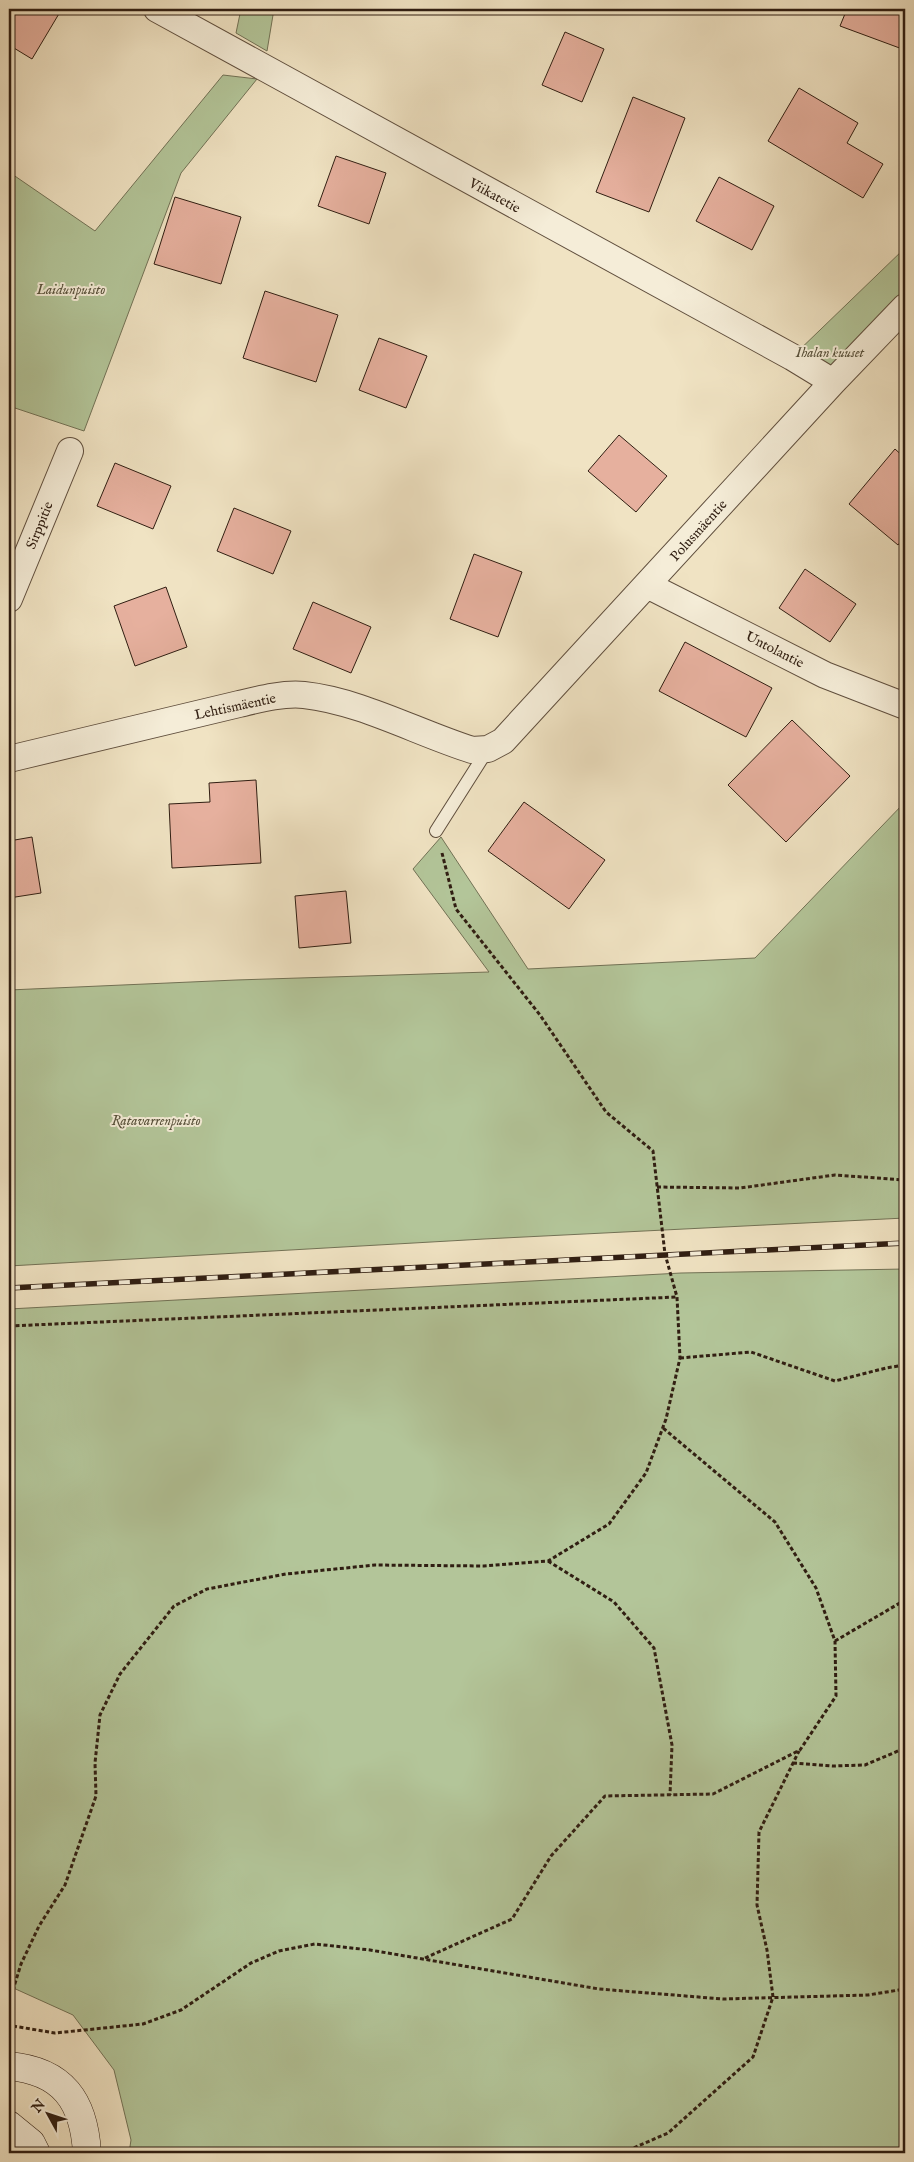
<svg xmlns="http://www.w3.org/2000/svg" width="914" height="2162" font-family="'IM FELL English',serif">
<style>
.green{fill:#b3c599;stroke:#727256}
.building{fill:#e6b09e;stroke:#301e12}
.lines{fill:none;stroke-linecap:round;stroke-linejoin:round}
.lane-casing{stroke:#604f3e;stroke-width:14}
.street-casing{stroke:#604f3e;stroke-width:28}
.secondary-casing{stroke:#301e12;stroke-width:29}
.path{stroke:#301e12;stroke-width:3;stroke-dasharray:4 2.5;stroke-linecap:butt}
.lane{stroke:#f5edd8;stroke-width:12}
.street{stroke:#f5edd8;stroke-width:26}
.secondary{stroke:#f5edd8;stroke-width:28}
.rail-casing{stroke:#301e12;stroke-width:5.5}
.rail{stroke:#f5edd8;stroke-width:4;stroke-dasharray:11;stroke-linecap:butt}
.labels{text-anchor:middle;stroke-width:4;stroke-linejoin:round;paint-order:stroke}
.street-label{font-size:14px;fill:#301e12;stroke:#f5edd8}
.park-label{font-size:14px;font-style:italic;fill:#57503a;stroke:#f5edd8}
</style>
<rect width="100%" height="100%" fill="#f0e3c3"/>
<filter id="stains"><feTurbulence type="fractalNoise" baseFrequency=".004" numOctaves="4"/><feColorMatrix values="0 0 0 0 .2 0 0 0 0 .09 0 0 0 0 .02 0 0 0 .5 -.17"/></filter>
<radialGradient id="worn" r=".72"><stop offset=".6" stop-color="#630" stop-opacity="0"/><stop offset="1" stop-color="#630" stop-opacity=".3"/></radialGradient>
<path class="green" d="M241,9H274L267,51L236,33Z
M223,75L257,79L181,173L84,431L9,406V172L95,231Z
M905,248V307L833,382L792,357Z
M905,802V1218L484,1239L9,1266V990L236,980L489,972L413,869L441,837L528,969L755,958Z
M905,1269V2153H129L131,2140L114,2070L73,2015L9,1986V1309L681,1273Z"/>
<path class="building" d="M9,9H55L60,12L32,59L9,45Z
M847,9H905V50L840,26Z
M565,32L604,49L582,102L542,85Z
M799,88L858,123L847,143L883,164L863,198L768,141Z
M633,97L685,118L649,212L596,192Z
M336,156L386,173L369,224L318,206Z
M719,177L774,206L752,250L696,221Z
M175,197L241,217L221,284L154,264Z
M265,291L338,315L316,382L243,358Z
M379,338L427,356L406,408L359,390Z
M619,435L667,476L636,512L588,471Z
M895,449L905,458V536L898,545L849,504Z
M115,463L171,486L153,529L97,506Z
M234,508L291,531L273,574L217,551Z
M474,554L522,572L498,637L450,619Z
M805,569L856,604L830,642L779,608Z
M166,587L187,647L135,666L114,606Z
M313,602L371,627L351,673L293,649Z
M685,642L772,688L746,737L659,691Z
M792,720L850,776L786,842L728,785Z
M256,780L261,863L172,868L169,804L210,802L209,783Z
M524,802L605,860L569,909L488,851Z
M32,837L41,893L9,898V841Z
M346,891L351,943L299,948L295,896Z"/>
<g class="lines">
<g class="lane-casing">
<path id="lane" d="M436,831L488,749"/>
</g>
<g class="street-casing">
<path id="street" d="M157,9L792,357L833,382
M647,585L825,675L905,706
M9,599L70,451
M9,759L239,704C260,699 283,693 304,695C360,701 418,733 472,750L488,749L503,741L833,382L905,307"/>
</g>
<g class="secondary-casing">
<path id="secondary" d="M9,2066C63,2071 84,2101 87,2153
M9,2125L31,2143L36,2153"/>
</g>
<path class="path" d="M657,1187L740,1188L835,1175L905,1180
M9,1326L677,1297
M680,1358L751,1352L835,1381L886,1368L905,1365
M548,1561L614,1602L654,1648L672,1745L670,1795
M835,1641L905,1600
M793,1763L832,1766L865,1765L905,1748
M425,1958L512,1919L551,1856L605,1796L713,1794L800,1750L836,1696L835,1641L816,1588L775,1522L663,1428
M9,2003L21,1964L39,1926L65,1885L96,1796L95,1763L100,1715L120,1674L174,1606L207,1589L286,1574L375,1565L484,1566L548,1561L609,1524L646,1473L666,1419L680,1358L677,1297L665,1254L653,1151L606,1112L540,1015L456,909L442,853
M9,2009L13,2026V2035
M13,2026L55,2033L143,2024L181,2010L251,1963L279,1951L315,1944L370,1950L599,1989L723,1999L868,1995L905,1989
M622,2153L668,2133L753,2057L773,1997L767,1950L757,1905L759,1832L799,1751"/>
<use href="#lane" class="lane"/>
<use href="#street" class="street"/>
<use href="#secondary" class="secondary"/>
<g class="rail-casing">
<path id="rail" d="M9,1288L905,1243"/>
</g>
<use href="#rail" class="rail"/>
</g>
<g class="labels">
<g class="street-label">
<text transform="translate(495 195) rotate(29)" y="5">Viikatetie</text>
<text transform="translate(39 525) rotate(-68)" y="5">Sirppitie</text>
<text transform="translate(698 530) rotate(-48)" y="5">Polusmäentie</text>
<text transform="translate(775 649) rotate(27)" y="5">Untolantie</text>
<text transform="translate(235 706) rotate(-12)" y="5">Lehtismäentie</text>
</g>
<g class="park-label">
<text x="71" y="294">Laidunpuisto</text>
<text x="830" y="357">Ihalan kuuset</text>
<text x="156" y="1125">Ratavarrenpuisto</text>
</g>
</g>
<rect width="914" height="2162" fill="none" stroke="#f0e3c3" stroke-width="30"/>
<rect x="10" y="10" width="894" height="2142" fill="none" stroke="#301e12" stroke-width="2.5"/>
<rect x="15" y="15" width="884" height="2132" fill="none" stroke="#301e12"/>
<g transform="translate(48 2114) rotate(310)" stroke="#f5edd8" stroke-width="4" paint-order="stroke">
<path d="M0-4L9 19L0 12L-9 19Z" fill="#301e12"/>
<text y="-8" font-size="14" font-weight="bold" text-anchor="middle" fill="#301e12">N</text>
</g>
<rect width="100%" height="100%" filter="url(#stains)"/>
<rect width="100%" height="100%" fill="url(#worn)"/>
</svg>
